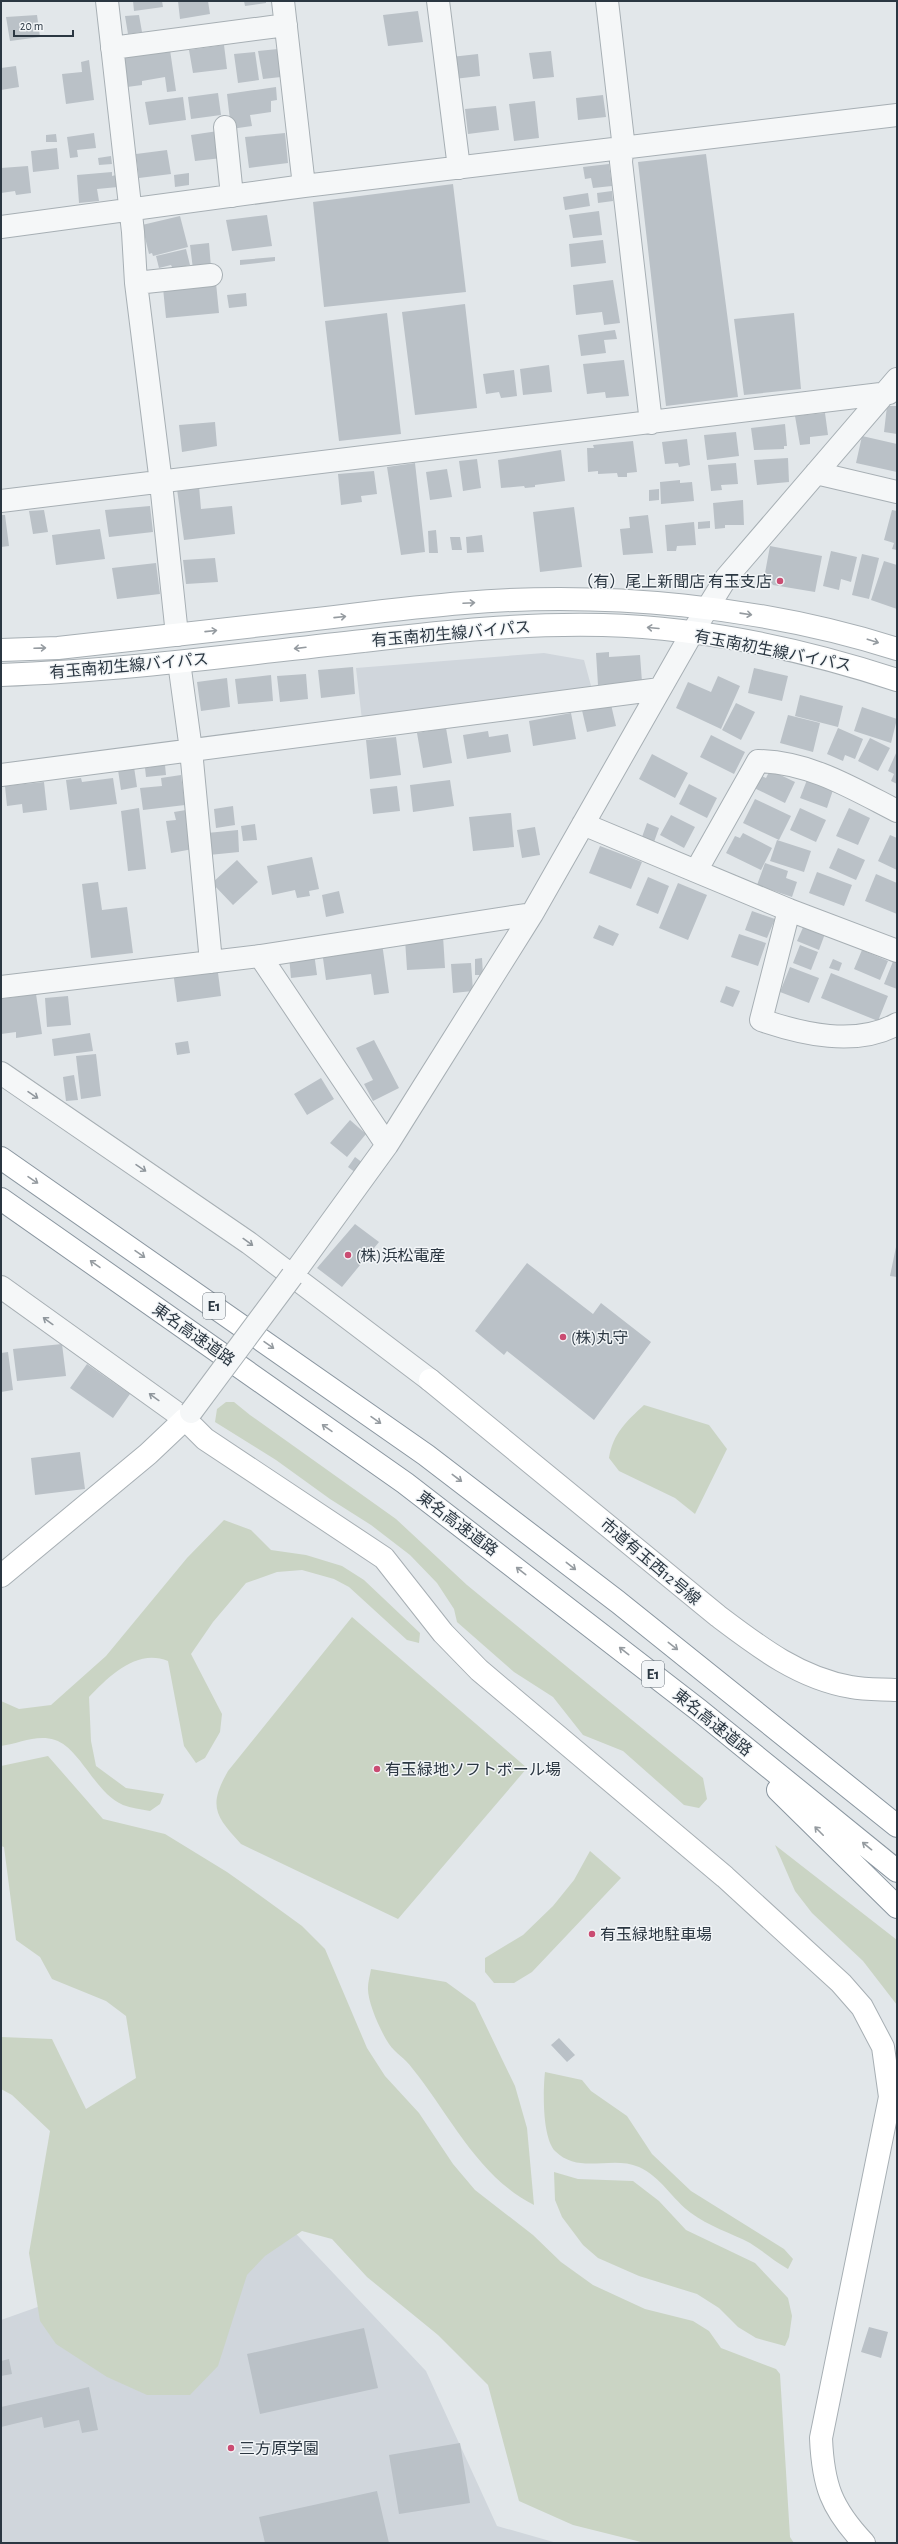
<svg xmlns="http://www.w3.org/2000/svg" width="898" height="2544" font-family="'Alegreya Sans','Noto Sans JP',sans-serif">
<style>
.built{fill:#d0d6dc}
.green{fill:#cad4c4}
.building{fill:#bac1c7}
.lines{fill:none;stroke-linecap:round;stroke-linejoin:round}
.street-casing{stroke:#a7afb4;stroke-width:24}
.secondary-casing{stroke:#a7afb4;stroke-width:24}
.highway-casing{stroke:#8a96a0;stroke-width:24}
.street{stroke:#f5f7f8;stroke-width:22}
.secondary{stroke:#fff;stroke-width:22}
.highway{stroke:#fff;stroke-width:22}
.street-bridge-casing{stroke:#a7afb4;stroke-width:24;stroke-linecap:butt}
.street-bridge{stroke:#f5f7f8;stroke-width:22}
.oneway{stroke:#959ba0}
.oneway2{stroke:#90979d}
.poi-dot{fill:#ca4c72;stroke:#f2f5f7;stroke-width:1.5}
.labels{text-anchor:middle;stroke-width:3;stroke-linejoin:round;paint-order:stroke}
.shield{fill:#f2f5f7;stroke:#677078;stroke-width:1}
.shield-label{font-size:15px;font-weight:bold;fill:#2b3742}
.poi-label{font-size:16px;fill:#2b3742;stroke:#f2f5f7;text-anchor:start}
.street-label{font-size:16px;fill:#2b3742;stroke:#f2f5f7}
</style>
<rect width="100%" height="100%" fill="#e2e7ea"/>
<path class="built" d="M544,653L584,660L593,693L362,720L356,668Z
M283,2220L426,2371L497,2526L557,2543H1V2320Z"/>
<path class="green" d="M226,1402H234L250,1415L396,1519L467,1585L703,1778L707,1799L699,1808L684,1805L623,1751L583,1735L553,1697L514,1672L457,1622L454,1609L437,1583L410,1555L371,1525L330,1499L276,1460L215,1422L217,1409Z
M644,1405L709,1425L727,1449L695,1514L675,1498L619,1471L609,1458C613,1433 627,1421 644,1405Z
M224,1520L251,1530L271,1550L306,1555L342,1566L364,1580L420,1633L419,1643L407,1640L349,1587L334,1579L302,1570L277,1572L246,1583L213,1622L191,1654L222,1714L220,1732L205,1758L196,1763L184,1746L168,1661C137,1648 109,1676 89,1697L91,1741L96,1766L126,1788L164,1794L160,1804L150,1811C141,1809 131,1808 123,1805C95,1793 80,1748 55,1740C36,1734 19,1744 1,1746V1701L19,1709L51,1705L106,1656L187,1558Z
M352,1617L527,1768L398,1919L241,1844C215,1816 208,1806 228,1771Z
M48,1756L103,1819L165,1834L227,1872L258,1894L302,1926L325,1949L367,2048L385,2076L419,2113L453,2164L475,2190L533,2235L561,2262L593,2285L645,2309L693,2321L709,2331L721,2348L776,2369L780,2374L790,2537L794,2543H645L573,2525L519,2501L488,2385L438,2335L367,2277L332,2239L302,2231L265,2256L247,2275L218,2366L190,2395H147L107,2377L56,2344L40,2321L29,2253L50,2131L12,2095L1,2089V2037L52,2039L86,2109L136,2078L126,2016L106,2001L52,1979L40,1957L16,1940L4,1847L1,1846V1766Z
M775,1845L897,1940V2005L863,1961L812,1913L795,1891Z
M590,1851L621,1878L532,1972L514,1983H494L485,1972V1958L523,1935L553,1906L574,1880Z
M371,1969L446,1982L475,2003L515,2086L527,2128L534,2205C478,2177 450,2115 412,2068C406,2059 395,2053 389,2044C381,2032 367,2002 368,1987C368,1982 370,1975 371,1969Z
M545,2072L582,2080L591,2091L627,2116L652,2154L691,2191L784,2249L793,2259L788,2269C774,2261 763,2251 750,2243C731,2233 708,2226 691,2213C672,2199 661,2177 639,2167C611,2155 579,2175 555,2151C542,2137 543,2090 545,2072Z
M554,2172L578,2179L633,2181L659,2201L686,2230L755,2263L788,2298L792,2316L789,2337L785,2346L756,2338L738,2327L719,2308L697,2294L639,2276L598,2258L583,2245L562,2217L555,2200Z"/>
<path class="building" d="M133,1H162L163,7L134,11Z
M178,1H208L210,14L180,19Z
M244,1H266V3L245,6Z
M418,11L423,42L388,46L383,15Z
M37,15L40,37L10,41L6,17Z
M139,15L142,32L128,34L125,16Z
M224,45L227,69L193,73L189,50Z
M278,49L281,77L263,79L258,51Z
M170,50L176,91L167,92L165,77L142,81V85L127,87L123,56Z
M551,51L554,77L533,79L529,53Z
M255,52L259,80L238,83L234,54Z
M478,54L480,76L454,79L451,57Z
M89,60L94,100L66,104L62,74L82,72L81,62Z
M16,66L19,87L1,90V68Z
M276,87L277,100L271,101V112L250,115L252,126L231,129L227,94Z
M218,93L221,115L191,119L188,97Z
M603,95L606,117L578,120L576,98Z
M183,97L186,120L149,125L145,102Z
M535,101L539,138L514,141L509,104Z
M496,106L499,130L468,134L465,109Z
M218,131L222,158L195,161L191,135Z
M94,133L96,148L77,150L78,157L70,158L67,137Z
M285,133L288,163L249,168L245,137Z
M56,134L57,142H46V135Z
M57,148L59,169L33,172L31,151Z
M167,150L171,174L139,178L136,154Z
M706,154L738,397L666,406L638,162Z
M111,156L112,164L99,165L98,158Z
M609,164L612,186L593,188L591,178L585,179L583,167Z
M28,166L31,193L16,195L15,191L1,193V168Z
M112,172V176L116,175L118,187L97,189L99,201L79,203L77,175Z
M189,173V185L175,187L174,175Z
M453,184L466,292L324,307L313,202Z
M612,191L613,201L598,203L597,193Z
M588,193L590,206L565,210L563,197Z
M599,211L602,235L573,238L569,215Z
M267,215L272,246L232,251L226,220Z
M180,216L188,247L153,256L152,253L149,254L142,225Z
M603,240L606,263L571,267L569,244Z
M209,243L211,267L193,269L190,245Z
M186,249L190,265L173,269L171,265L159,268L156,256Z
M275,257V261L240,265V260Z
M613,280L620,323L604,325L602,312L576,315L573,285Z
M216,283L219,313L166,318L163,288Z
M246,293L247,306L229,308L227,295Z
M465,304L477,408L415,415L402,312Z
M387,313L401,434L339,441L325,321Z
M794,313L801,389L744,395L734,319Z
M615,330L617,339L604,340L606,353L581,356L578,335Z
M624,360L629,396L606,398L605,392L587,394L583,364Z
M549,365L552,392L523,395L520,369Z
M514,370L517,396L501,398L499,392L486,394L483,374Z
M887,406H897V434L884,432Z
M825,413L828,435L810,437V444L800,445L795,416Z
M215,422L217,446L182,452L179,425Z
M785,424L787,446H784V449L754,450L751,428Z
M736,432L739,456L707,460L704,435Z
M862,436L897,444V472L856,463Z
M687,439L690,465L679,467L678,463L665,464L662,442Z
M633,441L637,472L627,473V477H618L617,473L598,474V471L588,472L587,448H594L593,445Z
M561,450L565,481L535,485V487L525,488L524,486L501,488L498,460Z
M788,458L789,482L757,485L754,460Z
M477,459L481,488L463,491L459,461Z
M415,463L425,552L401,555L387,467Z
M736,463L738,484L721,485L722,490L711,491L708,465Z
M447,469L452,497L430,500L426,472Z
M374,471L377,494L361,496L362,502L341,505L338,474Z
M680,480V483L692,482L694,501L661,504L660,482Z
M199,486L201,509L232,506L235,534L184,540L177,489Z
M659,489V500L649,501V490Z
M743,500L744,525H725V528L715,529L713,503Z
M150,506L153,532L109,537L105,510Z
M574,507L582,567L540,572L533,512Z
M44,510L48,532L33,534L29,511Z
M892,510L897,511V550L892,549L894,543L884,540Z
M1,515H5L9,546L1,547Z
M648,515L653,553L623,555L620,529L630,528L629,517Z
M710,521V528L698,529V522Z
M694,522L696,545L677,546L676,551H667L665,525Z
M100,529L105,559L56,565L52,535Z
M436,530L438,553H429L428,531Z
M482,535L484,552L467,553L466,537Z
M450,537H460L462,550H452Z
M770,546L822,556L815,592L773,585L765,573Z
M831,551L857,557L851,582L841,579L839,590L823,586Z
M862,554L879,558L869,599L852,595Z
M215,558L218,582L186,584L183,560Z
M884,561L897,565V609L871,600Z
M156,563L160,594L117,599L112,568Z
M609,652V657L640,655L642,682L598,685L596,653Z
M353,667L355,694L321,698L318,670Z
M754,668L788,676L782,701L748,693Z
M306,674L308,699L280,702L277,676Z
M271,675L273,701L238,704L235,679Z
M718,676L740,686L721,729L676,708L688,682L711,692Z
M227,678L230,707L201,711L197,682Z
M800,695L843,706L838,727L795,716Z
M610,700L616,726L587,732L581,706Z
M736,703L755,712L741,740L722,730Z
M862,707L897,719L891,743L854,731Z
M571,713L576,739L533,746L529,721Z
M788,715L820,723L813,752L780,743Z
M446,728L452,763L423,768L417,733Z
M838,728L863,739L855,759L845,755L843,761L827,754Z
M488,731L489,737L508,734L511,752L467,759L463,735Z
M711,735L745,752L734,774L700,757Z
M396,737L401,775L370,779L366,740Z
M870,738L890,748L878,771L858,761Z
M897,751V784L891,781L894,774L888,771Z
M652,754L688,773L675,798L639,779Z
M165,765L166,775L146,777L145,768Z
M134,767L137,787L121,790L118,770Z
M770,770L795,782L785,803L754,788L759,775L766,778Z
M181,775L185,805L143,810L140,788L162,786L161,778Z
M81,778L82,782L113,778L117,804L70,810L66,780Z
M450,780L454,806L413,812L410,785Z
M807,780L833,790L827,808L800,798Z
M44,782L47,810L23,813L22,804L7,806L5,786Z
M689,784L717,798L707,818L679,804Z
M397,786L400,811L373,814L370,789Z
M755,799L791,816L779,840L743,823Z
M233,806L235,825L216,828L214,809Z
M139,808L146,869L128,871L121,811Z
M800,808L826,820L816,842L790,830Z
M849,808L870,818L858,845L836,836Z
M186,810L193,849L171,853L166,821L176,820L174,812Z
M511,813L514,847L473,851L469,817Z
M671,815L695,827L684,848L660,835Z
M647,823L659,828L654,842L642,837Z
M255,824L257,840L243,841L241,826Z
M535,827L540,855L522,858L517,830Z
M238,830L239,852L209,855L207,833Z
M743,833L772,848L761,870L726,853L735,836L740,838Z
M890,835L897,838V870L878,861Z
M777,840L811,851L804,872L770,861Z
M600,846L642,862L631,889L589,873Z
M838,848L865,860L856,880L829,868Z
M312,857L319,889L309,891L310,896L297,898L295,890L272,895L267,866Z
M237,860L258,882L233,905L212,883Z
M765,863L788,871L786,878L797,882L792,897L757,885Z
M817,872L852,885L844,906L809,893Z
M876,874L897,883V914L865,901Z
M648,877L669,886L658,914L636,905Z
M98,882L102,910L127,907L133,953L91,958L82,884Z
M678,883L707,895L688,940L659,928Z
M339,891L344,913L326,917L322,895Z
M752,911L775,919L767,938L745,930Z
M805,923L826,931L819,950L797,941Z
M599,925L619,934L613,946L593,938Z
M739,934L766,943L758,966L731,957Z
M443,936L445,968L407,970L405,939Z
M382,943L389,993L374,995L371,974L326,980L322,951Z
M800,945L818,952L811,970L793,963Z
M862,950L888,961L880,980L854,969Z
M314,953L317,975L291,978L289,956Z
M482,958L483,975H475V959Z
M833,959L842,963L839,971L829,968Z
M894,959L897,960V989L884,984Z
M471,963L473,991L453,993L451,964Z
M217,965L221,996L177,1002L173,971Z
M790,967L819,978L809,1003L780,992Z
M831,973L888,996L878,1021L821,998Z
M726,986L740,991L733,1007L720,1002Z
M36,994L42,1034L16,1038V1032L1,1034V999Z
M68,996L71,1025L47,1027L45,998Z
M90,1033L93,1051L54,1056L52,1039Z
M374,1040L399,1088L373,1101L364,1084L373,1080L356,1048Z
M188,1041L190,1053L177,1055L175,1043Z
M96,1054L101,1096L81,1099L76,1056Z
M74,1075L78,1100L66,1101L63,1077Z
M321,1078L334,1099L307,1115L294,1094Z
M350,1120L366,1134L347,1157L330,1143Z
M355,1157L363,1163L356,1173L348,1167Z
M355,1224L379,1242L342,1287L317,1268Z
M896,1247H897V1277L890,1276Z
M527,1263L593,1314L601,1303L651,1342L594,1420L507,1351L504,1355L475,1331Z
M62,1344L66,1376L17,1381L13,1349Z
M8,1352L13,1390L1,1392V1353Z
M87,1364L130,1394L113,1418L70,1388Z
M80,1452L85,1489L35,1495L31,1458Z
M559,2038L575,2055L567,2062L551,2045Z
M869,2327L888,2332L881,2358L861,2352Z
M364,2328L378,2388L260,2414L247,2354Z
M9,2359L12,2374L1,2376V2361Z
M89,2387L98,2430L82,2433L79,2420L44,2428L42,2417L1,2427V2407Z
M460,2443L470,2503L399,2514L389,2455Z
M377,2491L389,2543H265L259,2517Z"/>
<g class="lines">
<g class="street-casing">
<path id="street" d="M107,1L133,232L136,283L161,483L177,635
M283,1L304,186
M438,1L459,168
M607,1L623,140L621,162L651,423
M112,48L286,25
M225,127L232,196
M1,227L304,186L897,115
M136,283L211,275
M816,473L897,492
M1,501L889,393
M179,662L191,750L211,962
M1,775L660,689
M583,824L789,910L897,951
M696,871L758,761C810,762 852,788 897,811
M789,910L761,1020C802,1034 856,1047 897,1024
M260,956L387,1145
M1,987L260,956L532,914
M1,1073L249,1243L430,1380
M292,1276L387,1145L532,914L692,633L726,578L897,379
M1,1287L185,1419L191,1412"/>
</g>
<g class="secondary-casing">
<path id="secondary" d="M1,650L58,648C141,639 224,629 308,620C360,614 412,607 464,603C605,591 762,606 897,649
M1,675C122,671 243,654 363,641C443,632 522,623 603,625C702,628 803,649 897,680
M430,1380L718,1616C759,1647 799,1678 851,1687C866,1690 882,1689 897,1690
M1,1576L148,1454L185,1419L205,1439L384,1558L443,1633L479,1670L725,1877L841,1983L862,2007L883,2047L890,2097L821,2438C823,2485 831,2508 864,2543"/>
</g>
<g class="highway-casing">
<path id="highway" d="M1,1158L426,1455L618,1602L897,1826
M1,1199L405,1483L700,1711L897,1871
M778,1790L897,1907"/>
</g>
<use href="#street" class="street"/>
<use href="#secondary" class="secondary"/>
<use href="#highway" class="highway"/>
<g class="street-bridge-casing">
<path id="street-bridge" d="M191,1412L292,1276"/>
</g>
<use href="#street-bridge" class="street-bridge"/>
</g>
<defs><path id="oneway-shaft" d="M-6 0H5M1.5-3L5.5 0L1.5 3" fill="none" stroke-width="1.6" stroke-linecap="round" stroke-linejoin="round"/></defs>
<g class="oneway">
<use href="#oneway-shaft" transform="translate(469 603) rotate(-3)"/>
<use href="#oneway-shaft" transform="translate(746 614) rotate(8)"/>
<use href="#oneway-shaft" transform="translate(340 617) rotate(-6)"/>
<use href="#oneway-shaft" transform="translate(653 628) rotate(-175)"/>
<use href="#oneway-shaft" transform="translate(211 631) rotate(-6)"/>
<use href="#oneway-shaft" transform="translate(873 641) rotate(18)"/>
<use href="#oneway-shaft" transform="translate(40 648) rotate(-2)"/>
<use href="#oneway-shaft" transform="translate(300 648) rotate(173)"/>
<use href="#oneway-shaft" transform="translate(33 1180) rotate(34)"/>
<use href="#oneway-shaft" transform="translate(140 1254) rotate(35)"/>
<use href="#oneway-shaft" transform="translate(95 1264) rotate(-145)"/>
<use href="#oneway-shaft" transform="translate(269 1345) rotate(35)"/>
<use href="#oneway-shaft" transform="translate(376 1420) rotate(35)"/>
<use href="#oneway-shaft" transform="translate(327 1428) rotate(-145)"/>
<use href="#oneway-shaft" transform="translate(457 1478) rotate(37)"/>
<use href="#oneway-shaft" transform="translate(571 1566) rotate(38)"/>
<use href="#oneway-shaft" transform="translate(521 1571) rotate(-142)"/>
<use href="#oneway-shaft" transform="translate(673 1646) rotate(38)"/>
<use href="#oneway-shaft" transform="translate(624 1651) rotate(-142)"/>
<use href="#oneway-shaft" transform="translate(819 1831) rotate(-135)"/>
<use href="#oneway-shaft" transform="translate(867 1846) rotate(-141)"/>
</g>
<g class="oneway2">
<use href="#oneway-shaft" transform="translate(33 1095) rotate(34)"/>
<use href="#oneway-shaft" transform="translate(141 1168) rotate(34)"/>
<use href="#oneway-shaft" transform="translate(248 1242) rotate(36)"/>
<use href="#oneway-shaft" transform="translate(48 1321) rotate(-144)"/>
<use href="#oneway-shaft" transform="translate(154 1397) rotate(-144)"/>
</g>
<g class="poi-dot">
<circle cx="780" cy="581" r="4"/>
<circle cx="348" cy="1255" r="4"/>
<circle cx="563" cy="1337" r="4"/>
<circle cx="377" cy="1769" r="4"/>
<circle cx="592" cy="1934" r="4"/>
<circle cx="231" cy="2448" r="4"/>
</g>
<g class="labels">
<g class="shield">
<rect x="203" y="1293" width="22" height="26" rx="3"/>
<rect x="642" y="1661" width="22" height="26" rx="3"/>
</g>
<g class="shield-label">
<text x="214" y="1311">E1</text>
<text x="653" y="1679">E1</text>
</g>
<g class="poi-label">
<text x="772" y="587" text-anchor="end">（有）尾上新聞店 有玉支店</text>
<text x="356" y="1261">(株)浜松電産</text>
<text x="571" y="1343">(株)丸守</text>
<text x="385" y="1775">有玉緑地ソフトボール場</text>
<text x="600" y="1940">有玉緑地駐車場</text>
<text x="239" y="2454">三方原学園</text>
</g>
<g class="street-label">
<text transform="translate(451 633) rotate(-5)" y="6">有玉南初生線バイパス</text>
<text transform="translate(773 650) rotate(11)" y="6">有玉南初生線バイパス</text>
<text transform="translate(129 665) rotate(-5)" y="6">有玉南初生線バイパス</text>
<text transform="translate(194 1334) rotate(35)" y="6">東名高速道路</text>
<text transform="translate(458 1523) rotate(37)" y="6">東名高速道路</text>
<text transform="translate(651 1561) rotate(40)" y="6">市道有玉西12号線</text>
<text transform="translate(713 1722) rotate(39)" y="6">東名高速道路</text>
</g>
</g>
<rect width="898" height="2544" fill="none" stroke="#2b3742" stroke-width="4"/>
<path d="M14 30v6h59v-6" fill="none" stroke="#2b3742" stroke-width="2"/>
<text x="20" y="30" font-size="12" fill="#2b3742" stroke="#f2f5f7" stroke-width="3" paint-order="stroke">20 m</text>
</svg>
